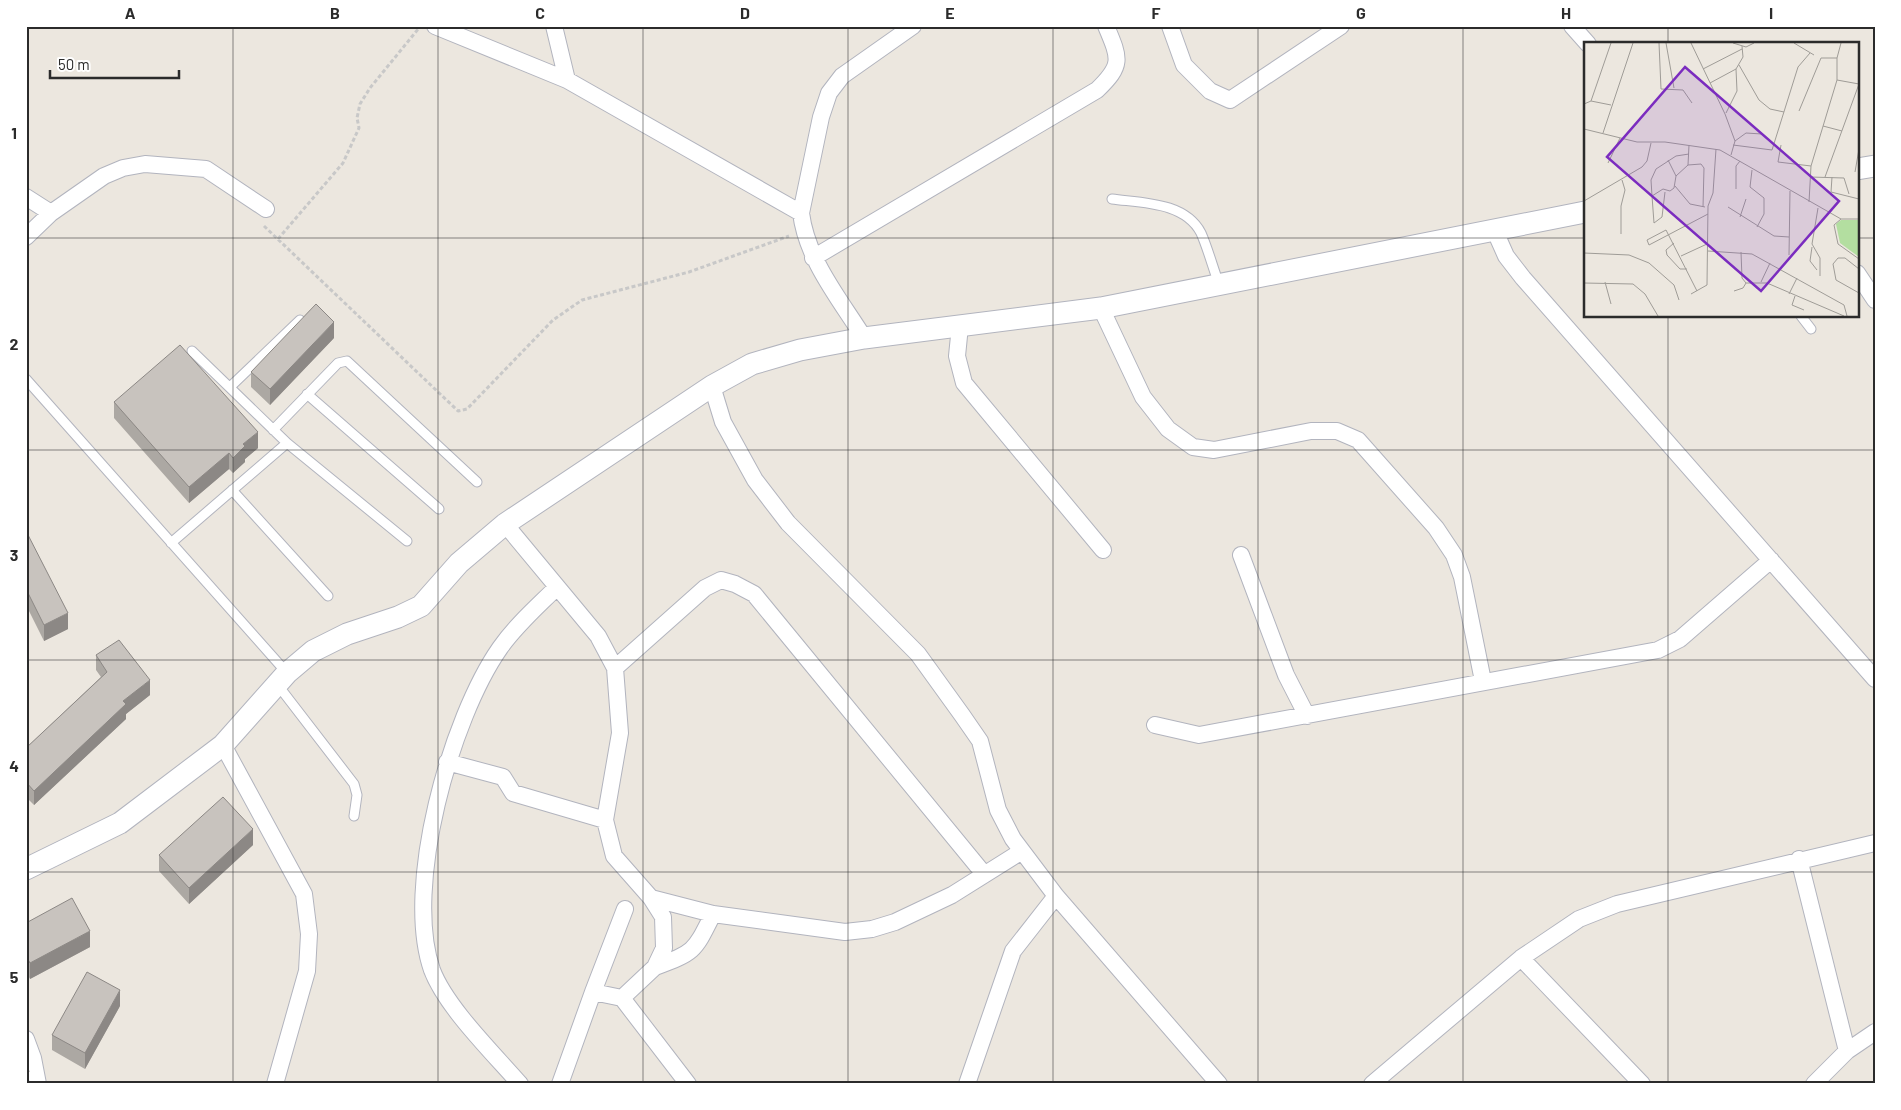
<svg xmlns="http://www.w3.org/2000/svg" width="1901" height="1110" font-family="Barlow,sans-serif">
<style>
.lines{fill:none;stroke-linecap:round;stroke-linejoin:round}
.service-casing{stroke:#b2b4be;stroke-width:11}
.minor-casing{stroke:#b2b4be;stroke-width:18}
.tertiary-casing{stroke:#b2b4be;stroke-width:23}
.path{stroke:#c8c8c8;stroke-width:3;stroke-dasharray:4 2.5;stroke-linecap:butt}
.service{stroke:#fff;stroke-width:9}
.minor{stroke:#fff;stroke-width:16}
.tertiary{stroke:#fff;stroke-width:21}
.wall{fill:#aca8a3}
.shaded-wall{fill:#8c8885}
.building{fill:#c8c3be;stroke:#8c8885}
.grid{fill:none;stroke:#2b2b2b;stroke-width:1;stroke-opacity:0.55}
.inset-road{fill:none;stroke:#9f9c97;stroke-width:1}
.view{fill:#7b2cbf;fill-opacity:0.15;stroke:#7b2cbf;stroke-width:2.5}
.inset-edge{fill:none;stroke:#2b2b2b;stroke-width:2.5}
.neatline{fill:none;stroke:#2b2b2b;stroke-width:2}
.grid-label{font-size:16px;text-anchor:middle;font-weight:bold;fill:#2b2b2b}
</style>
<rect width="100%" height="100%" fill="#ece7df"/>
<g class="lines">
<g class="service-casing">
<path id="service" d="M1112,199C1142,203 1185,202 1201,233C1208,249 1213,268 1219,284
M1801,316L1811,329
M192,351L287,443
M26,379L287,673
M230,387L300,320
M307,394L439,509
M273,430L338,363L347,361L477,482
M232,490L328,596
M171,543L287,443L407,541
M277,684L354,784L357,795L354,816"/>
</g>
<g class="minor-casing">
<path id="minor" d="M435,26L567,80L801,213C807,260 839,298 864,338
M554,26L567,80
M1170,26L1184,65L1210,91L1230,100L1341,26
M1572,26L1588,44
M26,197L51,213
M801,213L821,117L829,93L842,76L913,26
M1494,229L1506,256L1523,278L1875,679
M26,237L51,213L104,176L123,168L145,164L206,169L266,209
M813,258L1097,90C1123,65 1120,59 1106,26
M1857,273L1875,300
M1101,308L1143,397L1168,429L1193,447L1214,450L1311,431H1337L1358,440L1436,528L1454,555L1462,577L1483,681
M960,326L957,356L964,383L1103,550
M712,386L723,422L755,480L788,523L918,654L962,715L980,741L998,810L1013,839L1056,896L1219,1084
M505,524L598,636L615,668L620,733L605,820L614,856L651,898L663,917L664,948L655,967L622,998
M1241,555L1286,675L1307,716
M615,668L705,588L721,580L735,584L754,594L984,874
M1155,725L1199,735L1658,650L1680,639L1771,560
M223,745L304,894L309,934L307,971L275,1084
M447,762L503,777L513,793L605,820
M1799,859L1847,1051
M651,898L713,914L772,922L845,932L872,929L895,922L952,895L1022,851
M1521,958L1642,1084
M655,967C695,952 694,952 713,914
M593,992L625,909
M26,1039L33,1058L38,1084
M520,1084C493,1053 446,1007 432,970C403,887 451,718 500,648C516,625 538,606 557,587
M560,1084L593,992L622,998L688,1084
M967,1084L1013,951L1056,896
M1372,1084L1521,958L1579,919L1617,904L1875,843
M1814,1084L1847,1051L1875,1032"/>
</g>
<g class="tertiary-casing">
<path id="tertiary" d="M1857,169L1875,166
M26,869L120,823L223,745L287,673L313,651L347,634L398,617L421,606L459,563L505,524L712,386L752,364L800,350L864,338L1101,308L1585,212"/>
</g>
<path class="path" d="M264,226L458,411L467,409L553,320L582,300L689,272L789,236
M278,239L343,163L359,128L357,118L360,104L370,88L419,28"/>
<use href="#service" class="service"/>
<use href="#minor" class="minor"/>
<use href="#tertiary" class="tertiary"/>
</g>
<path class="wall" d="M334,338L270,405L251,387V372Z
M114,402L258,448L245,459V462L233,473L229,469L189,503L114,418Z
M26,531L68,629L44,641L26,605Z
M96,655L150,695L126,714V719L34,805L26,797V748L101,677L96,670Z
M253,845L189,904L159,871V855Z
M26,923L90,947L30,979L26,972Z
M120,1006L85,1069L52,1050V1035Z"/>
<path class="shaded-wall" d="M334,322V338L270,405V389Z
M258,432V448L245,459V462L233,473V458L243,444Z
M229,453V469L189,503V487Z
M68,613V629L44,641V625Z
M150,680V695L126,714V719L34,805V791L123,701Z
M253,829V845L189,904V888Z
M90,931V947L30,979V963Z
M120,990V1006L85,1069V1053Z
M29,1072V1084H26V1073Z"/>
<path class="building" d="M316,304L334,322L270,389L251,372Z
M180,345L258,432L243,444L245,446L233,458L229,453L189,487L114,402Z
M26,531L68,613L44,625L26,589Z
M119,640L150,680L123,701L126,704L34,791L26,782V748L107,672L96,655Z
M223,797L253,829L189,888L159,855Z
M72,898L90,931L30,963L26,956V923Z
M87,972L120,990L85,1053L52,1035Z
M26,1059L29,1072L26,1073Z"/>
<path class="grid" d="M233,26V1084M438,26V1084M643,26V1084M848,26V1084M1053,26V1084M1258,26V1084M1463,26V1084M1668,26V44M26,238H1585M1857,238H1875M1668,316V1084M26,450H1875M26,660H1875M26,872H1875"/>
<g transform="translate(1584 42)">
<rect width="275" height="275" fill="#ece7df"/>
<path d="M257,178H275V215L256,201L252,182Z" fill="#b3dea0"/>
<path class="inset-road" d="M75,1L77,47L99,48L108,61M82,1L90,46M107,1L141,72L151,99L147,113M149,1L162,5L170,1M210,1L230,13M155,23L175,58L186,67L200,70M119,27L158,7M253,38L275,42M126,41L152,27L159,15L158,4M7,59L27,1M0,62L7,59L27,63M215,69L237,16H253M142,71L153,49L152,27M239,84L258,89M0,87L53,100H81L136,108L257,177M19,91L49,1M151,99L162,91L178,92M149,103L188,108L214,25L226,11M197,103L194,120L227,124M84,118L92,134M24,121L36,96M104,123L117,122L120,126L119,165M168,128L166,145L180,156V172L173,185M271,130L275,107M226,135L260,136L265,152M241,135L275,42M248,135L247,150L275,157M91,144L106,162L121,165M152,147V124L156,119M81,150L78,175L70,181L68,154L79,147L86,149L90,146L92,134L104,123L105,103M68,154L67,138L72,127L92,114L105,112M0,159L58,125L63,119L67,101M225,160L227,124L253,38V16L257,1M144,165L190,194L205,195M234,166L228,202L236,216V234M156,175L162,157M275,177H257L250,183L254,202L275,217M37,192V164L41,148L38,138M90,201L82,208L83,213L96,227H103M65,203L63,198L82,188L113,249M65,203L124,172M228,205L226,219L233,228M124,209L168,212L260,263L263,274M157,210L158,236L162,241H183L260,274M0,211L45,213L65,221L90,243L95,258M205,213L206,149M97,214L123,202M275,227L261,216H254L249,222L252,238L275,251M21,240L27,262M177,240L186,221M0,241L49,242L61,252L74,274M150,249L159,246L162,241M107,252L123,243L124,164L129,151L132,107M205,252L213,236M211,254L208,263L220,268"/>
<path class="view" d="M101,25L255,159L177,249L23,115Z"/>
<rect width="275" height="275" class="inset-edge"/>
</g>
<rect width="1901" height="1110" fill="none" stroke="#ffffff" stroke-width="55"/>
<path d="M50 70v8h129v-8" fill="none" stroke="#2b2b2b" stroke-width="2.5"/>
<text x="58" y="70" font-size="15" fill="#2b2b2b" stroke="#ffffff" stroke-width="4" paint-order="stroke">50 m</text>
<rect x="28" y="28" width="1846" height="1054" class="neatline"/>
<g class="grid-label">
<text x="130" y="19">A</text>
<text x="335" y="19">B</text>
<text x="540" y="19">C</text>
<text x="745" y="19">D</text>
<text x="950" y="19">E</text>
<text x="1156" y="19">F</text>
<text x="1361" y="19">G</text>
<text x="1566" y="19">H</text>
<text x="1771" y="19">I</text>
<text x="14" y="139">1</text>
<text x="14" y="350">2</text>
<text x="14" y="561">3</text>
<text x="14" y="772">4</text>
<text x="14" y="983">5</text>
</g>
</svg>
